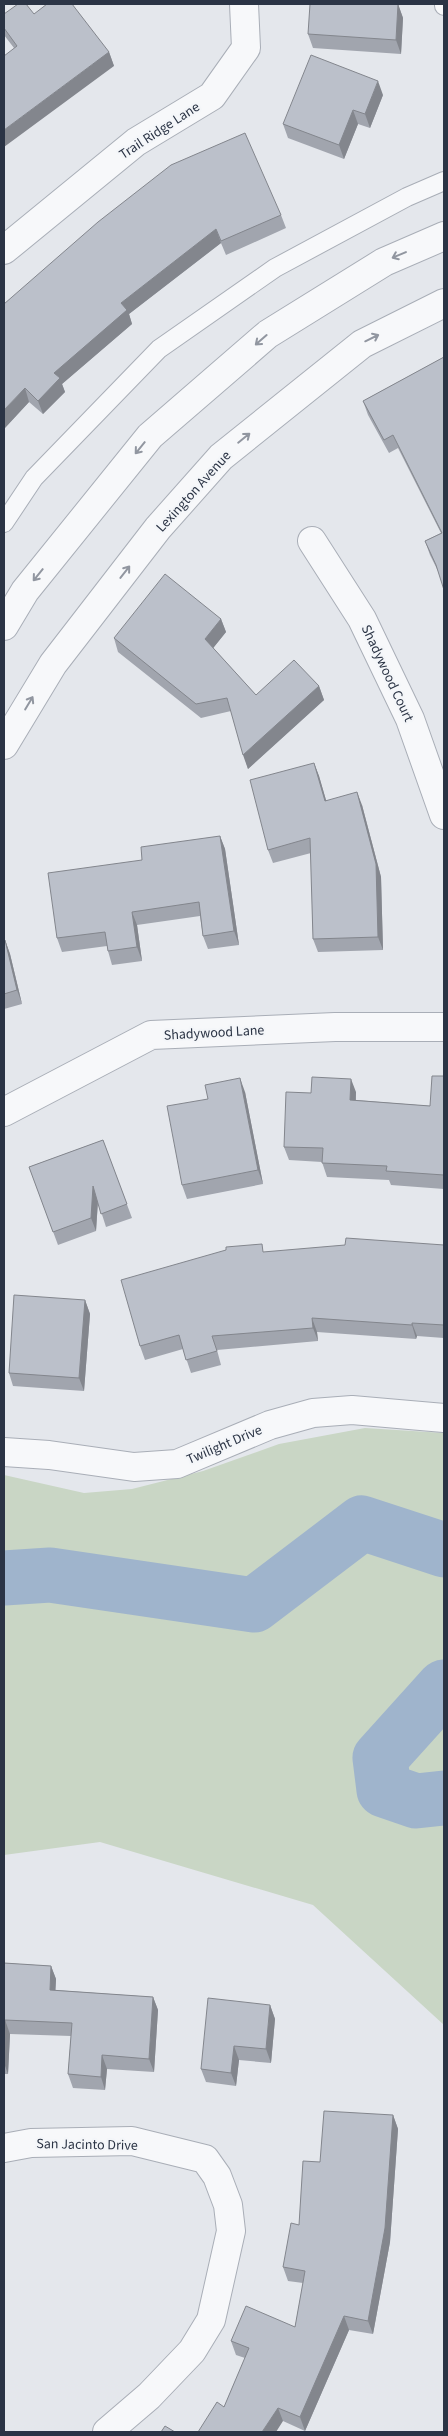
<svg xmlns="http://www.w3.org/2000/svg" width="448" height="2436" font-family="'Source Sans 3',sans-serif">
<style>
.green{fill:#c9d6c5}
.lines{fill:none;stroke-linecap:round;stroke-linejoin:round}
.river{stroke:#9fb4cc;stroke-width:55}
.service-casing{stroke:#a9aeb7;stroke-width:20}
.minor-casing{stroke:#a9aeb7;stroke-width:30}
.tertiary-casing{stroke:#a9aeb7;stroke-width:30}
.service{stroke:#f7f8fa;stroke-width:18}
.minor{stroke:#f7f8fa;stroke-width:28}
.tertiary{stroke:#f7f8fa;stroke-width:28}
.wall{fill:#a1a5ae}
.shaded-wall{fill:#83868d}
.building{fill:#bbc0ca;stroke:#83868d}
.oneway{stroke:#9196a0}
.labels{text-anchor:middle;stroke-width:4.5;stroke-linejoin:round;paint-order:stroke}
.street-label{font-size:14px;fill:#2b3445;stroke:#f4f6f9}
</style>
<rect width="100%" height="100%" fill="#e4e7ec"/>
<path class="green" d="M365,1428L444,1433V2025L313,1905L100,1842L4,1855V1475L84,1493L132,1489L203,1471L279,1444Z"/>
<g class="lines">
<path class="river" d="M4,1578L50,1575L254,1605L362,1523L444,1550
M444,1687L380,1758L384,1790L416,1801L444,1798"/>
<g class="service-casing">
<path id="service" d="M444,4V6
M4,523L34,478L159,349L275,268L407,197L444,181"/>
</g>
<g class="minor-casing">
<path id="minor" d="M4,250L136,142L212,96L246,48L244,4
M312,541L362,619L410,719L444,815
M4,1112L151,1035L335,1027H444
M4,1452L49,1455L134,1467L177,1464L270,1425L313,1413L352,1410L444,1418
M4,2148L31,2143L132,2141L205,2159L217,2176L228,2205L231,2231L211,2320L192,2351L149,2396L107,2432"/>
</g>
<g class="tertiary-casing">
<path id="tertiary" d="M4,626L25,591L150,436L268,334L384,262L444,236
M4,745L53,664L158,528L221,457L362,344L444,303"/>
</g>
<use href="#service" class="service"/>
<use href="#minor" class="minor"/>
<use href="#tertiary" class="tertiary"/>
</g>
<path class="wall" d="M398,4L403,18L401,54L313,48L308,34Z
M4,14H34L109,52L114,66L14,48L4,35Z
M383,95L370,128L358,124L344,159L288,138L283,124Z
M281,215L286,228L226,255L221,243L129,314L132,324L62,384L65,392L43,414L29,402L4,429L98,222Z
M444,357V590L440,575L430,555L425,541L441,533L398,448L389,453L368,415L363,401Z
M221,619L226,632L213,648L256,695L319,686L324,700L248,769L231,711L201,718L118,652L114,638Z
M314,763L319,776L326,800L362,805L381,877L383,950L318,952L313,939L311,853L273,863L268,850Z
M220,836L225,849L239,945L208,949L203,936L200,916L137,925L142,961L112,965L108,951L107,946L62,952L57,938L142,860Z
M4,940H5L10,954L22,1004L4,1009Z
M444,1076V1189L391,1185L389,1180L327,1177L322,1162L289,1160L284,1147L311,1093L356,1092V1100L430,1106Z
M245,1092L263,1184L187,1199L182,1185Z
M103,1140L132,1218L106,1227L98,1202L96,1231L58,1245L29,1167Z
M444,1245V1338L417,1336L416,1339L317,1332L318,1341L217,1350L221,1365L191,1373L183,1349L145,1360L140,1346L265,1252Z
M85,1300L90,1314L84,1391L13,1386L9,1373Z
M4,1963L51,1966L56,1979L55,1990L153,1997L158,2010L154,2072L107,2069L105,2090L73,2088L68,2074L71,2036L10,2034L8,2074H4Z
M270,2005L275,2019L271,2063L239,2060L236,2086L206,2082L201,2069Z
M393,2115L398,2129L390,2242L373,2334L349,2330L305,2431L283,2421L224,2407L245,2358L236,2355L231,2341L295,2327L303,2283L288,2281L283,2267L299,2225L320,2162Z"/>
<path class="shaded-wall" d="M398,4L403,18L401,54L396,40Z
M109,52L114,66L4,147V130Z
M378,81L383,95L370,128L365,114Z
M353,110L358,124L344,159L339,145Z
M216,229L221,243L129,314L132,324L62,384L65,392L43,414L38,401L54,373L121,303Z
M25,388L29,402L4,429V410Z
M221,619L226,632L210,652L205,639Z
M319,686L324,700L248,769L243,755Z
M314,763L319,776L330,814L325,801Z
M357,792L362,805L381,877L383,950L378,937Z
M220,836L225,849L239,945L234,931Z
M132,912L137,925L142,961L137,947Z
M5,940L10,954L22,1004L17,990Z
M240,1078L245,1092L263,1184L258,1170Z
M351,1079L356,1092L355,1114L350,1100Z
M93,1186L98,1199L96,1231L91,1218Z
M85,1300L90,1314L84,1391L79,1378Z
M312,1318L317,1332L318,1341L313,1328Z
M412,1323L417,1336L416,1339L412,1325Z
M51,1966L56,1979L55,2003L50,1990Z
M153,1997L158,2010L154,2072L149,2059Z
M270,2005L275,2019L271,2063L266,2049Z
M5,2020L10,2034L8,2074L4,2063Z
M234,2046L239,2060L236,2086L231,2073Z
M102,2055L107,2069L105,2090L101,2077Z
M393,2115L398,2129L390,2242L373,2334L368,2321Z
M344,2316L349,2330L305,2431L300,2417Z
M278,2408L283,2421L276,2432H262Z"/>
<path class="building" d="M18,4H26L34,14L47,4H72L109,52L4,130V56L17,46L4,28V14Z
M310,4H398L396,40L308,34Z
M311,55L378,81L365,114L353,110L339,145L283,124Z
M245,133L281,215L221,241L216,229L121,303L127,310L54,373L60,378L38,401L25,388L4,410V304L98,222L171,165Z
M444,357V590L436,565L425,541L442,533L393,435L384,440L363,401Z
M165,574L221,619L205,639L256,695L294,660L319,686L243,755L227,698L196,704L114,638Z
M314,763L325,801L357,792L376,864L378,937L313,939L310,838L268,850L250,780Z
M220,836L234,931L203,936L199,902L132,912L137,947L108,951L105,932L57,938L48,873L142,860L141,847Z
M4,940H5L17,990L4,994Z
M432,1076H444V1175L386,1171L387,1166L322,1163L323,1148L284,1147L286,1092L311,1093L312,1077L351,1079L350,1100L430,1106Z
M240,1078L258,1170L182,1185L167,1106L208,1099L205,1085Z
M103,1140L127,1204L101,1214L93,1186L91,1218L53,1232L29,1167Z
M346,1238L444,1245V1325L412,1323V1325L312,1318L313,1328L212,1336L217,1351L186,1360L179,1335L140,1346L121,1280L226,1250V1247L262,1244L263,1252L345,1245Z
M14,1295L85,1300L79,1378L9,1373Z
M4,1963L51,1966L50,1990L153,1997L149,2059L102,2055L101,2077L68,2074L72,2023L5,2020L4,2043Z
M208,1998L270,2005L266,2049L234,2046L231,2073L201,2069Z
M324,2111L393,2115L385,2228L368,2321L344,2316L300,2417L278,2408L262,2432H198L217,2402L224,2407L249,2348L231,2341L246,2306L295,2327L305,2271L283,2267L291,2223L299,2225L303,2161L320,2162Z
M165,2426L175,2432H161Z"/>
<defs><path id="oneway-shaft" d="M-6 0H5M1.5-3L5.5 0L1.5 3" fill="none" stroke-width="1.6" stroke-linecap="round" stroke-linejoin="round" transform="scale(1.25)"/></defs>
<g class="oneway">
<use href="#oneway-shaft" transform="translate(399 255) rotate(157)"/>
<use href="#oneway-shaft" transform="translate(372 338) rotate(-26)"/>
<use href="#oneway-shaft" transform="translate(261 340) rotate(139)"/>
<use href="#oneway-shaft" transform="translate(244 438) rotate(-39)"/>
<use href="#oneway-shaft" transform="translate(140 448) rotate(129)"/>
<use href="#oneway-shaft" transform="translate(125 572) rotate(-52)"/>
<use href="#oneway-shaft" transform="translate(38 575) rotate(129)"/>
<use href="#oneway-shaft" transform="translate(29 703) rotate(-59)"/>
</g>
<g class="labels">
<g class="street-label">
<text transform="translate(159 130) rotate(-33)" y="5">Trail Ridge Lane</text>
<text transform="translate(193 491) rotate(-48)" y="5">Lexington Avenue</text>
<text transform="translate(388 673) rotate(65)" y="5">Shadywood Court</text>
<text transform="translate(214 1032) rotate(-3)" y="5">Shadywood Lane</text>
<text transform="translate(224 1444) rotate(-23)" y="5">Twilight Drive</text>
<text transform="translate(87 2144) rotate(1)" y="5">San Jacinto Drive</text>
</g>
</g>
<rect width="448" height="2436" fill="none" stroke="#2b3445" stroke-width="10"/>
</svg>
